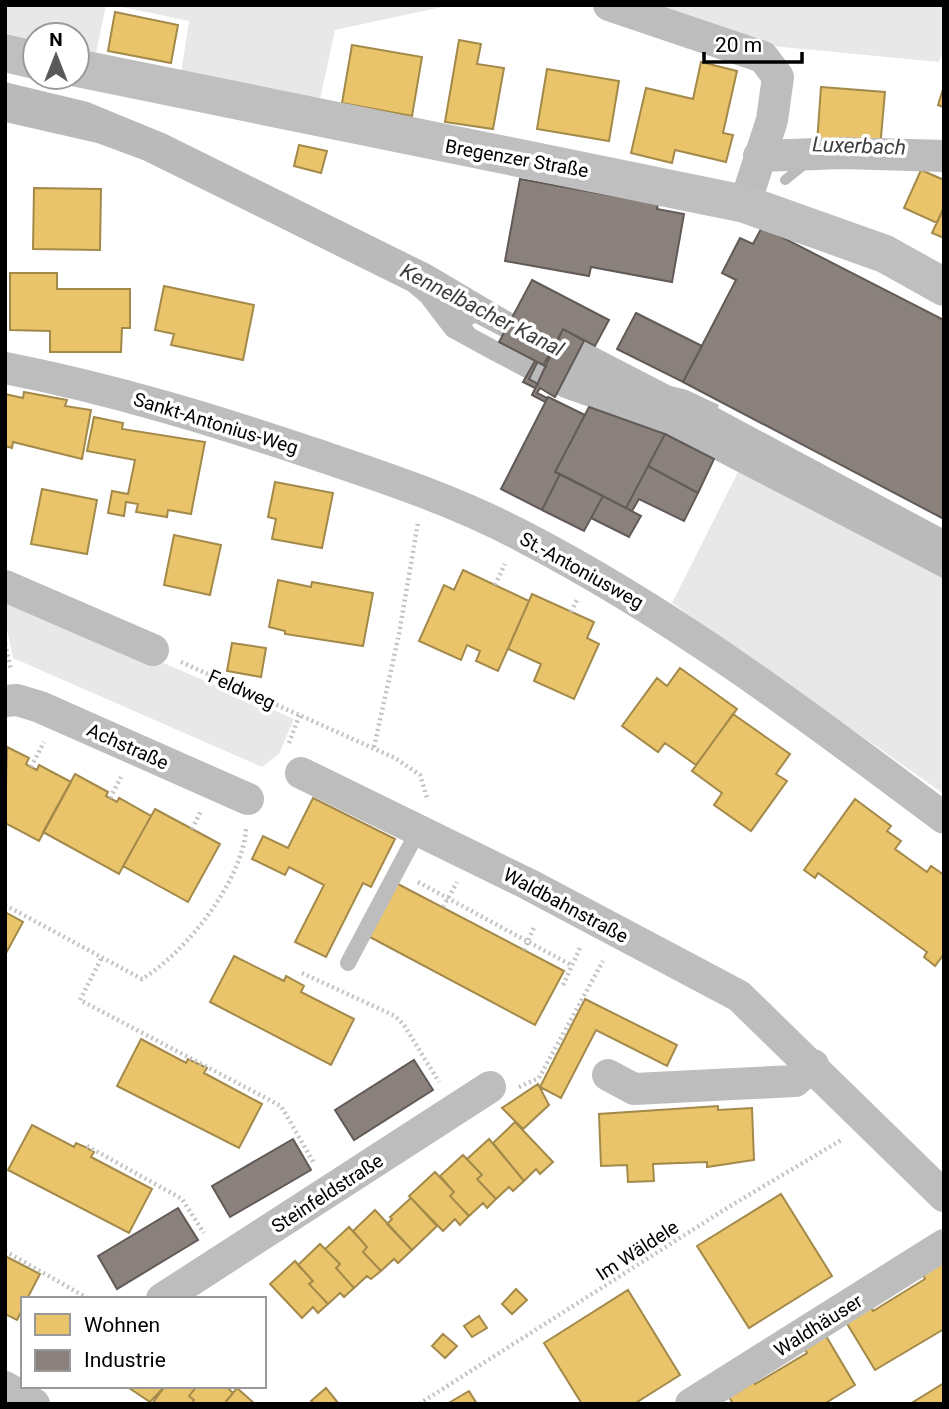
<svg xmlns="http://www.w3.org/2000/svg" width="949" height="1409" font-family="Roboto,sans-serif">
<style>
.green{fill:#e8e8e8}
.water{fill:#bababa}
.homes{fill:#e9c46a;stroke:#a3894a;stroke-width:2}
.industry{fill:#8a817c;stroke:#615a57;stroke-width:2}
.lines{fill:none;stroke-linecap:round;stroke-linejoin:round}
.stream{stroke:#bababa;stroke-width:10}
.path{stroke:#c2c2c2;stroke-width:4.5;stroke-dasharray:2 3.5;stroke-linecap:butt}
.lane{stroke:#bdbdbd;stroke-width:16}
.street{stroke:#bdbdbd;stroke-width:32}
.secondary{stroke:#bfbfbf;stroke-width:38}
.labels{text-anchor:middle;stroke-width:7;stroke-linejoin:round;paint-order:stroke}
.street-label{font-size:19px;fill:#000;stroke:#fff}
.water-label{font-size:21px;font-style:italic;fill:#3d3d3d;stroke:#fff}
</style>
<rect width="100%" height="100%" fill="#fff"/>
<path class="green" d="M5,5H106L96,53L77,49V35H35V40L5,33Z
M113,5H451L335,30L319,104L181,73L189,21Z
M638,5H944V48L939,62L762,45Z
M738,472L944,579V794L672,603Z
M5,595L294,719L279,754L262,767L13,658L5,620Z"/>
<path class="water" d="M5,82L88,102L166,134L431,265L514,314L502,337L475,323L472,325L475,329L565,377L584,341L671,386L687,390L719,405L718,408L944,529V579L665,434L561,397L489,359L447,336L421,302L408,291L143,160L97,143L5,122Z"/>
<path class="homes" d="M115,12L178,25L171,63L108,51Z
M459,40L481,44L477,64L504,68L493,129L445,122Z
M352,45L422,57L412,116L342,103Z
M701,62L737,71L723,133L733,135L726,162L675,150L672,163L631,153L646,88L693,99Z
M547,69L619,81L609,141L537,129Z
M944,86V107L938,105Z
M821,87L885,92L880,148L817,143Z
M299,145L327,151L321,173L294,166Z
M921,170L944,180V207L937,223L904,208Z
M34,188L101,189L100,250L33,249Z
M944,207V238L932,233Z
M10,273H57V289H130V328H122L121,352H50V331L10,330Z
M164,286L254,305L243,360L171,345L174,334L155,330Z
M24,392L67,400L65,406L91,410L82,459L13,442L12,448L5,446V394L23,398Z
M94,417L123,423L122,429L205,442L191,514L168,510L167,517L136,512L138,504L126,502L124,516L108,513L112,491L128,494L135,460L87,451Z
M275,482L333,493L322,548L272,539L276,519L268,517Z
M42,489L97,500L87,554L31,544Z
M174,535L221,545L210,595L164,585Z
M463,570L529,601L498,671L476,661L480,651L467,645L461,660L419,641L444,585L454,590Z
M278,580L311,587L312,582L373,593L363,646L285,634V631L269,627Z
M532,594L594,622L587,638L599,644L574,699L534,681L541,664L508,649Z
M232,643L266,648L261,677L227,671Z
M680,668L737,709L696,765L665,743L658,752L622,726L657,678L667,686Z
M733,714L790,754L776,774L787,781L751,831L714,805L722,793L692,771Z
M7,747L29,758L26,764L31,767L37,770L39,765L71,782L39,841L5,823Z
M75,774L108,792L106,796L117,802L119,798L151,816L119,874L43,832Z
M313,798L395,839L371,887L363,883L326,957L295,942L324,885L289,867L285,875L252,859L263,836L288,848Z
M855,799L891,826L887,831L901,841L895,849L927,872L931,866L944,875V954L935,966L924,957L927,952L818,873L815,878L804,870Z
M155,809L220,844L188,902L123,866Z
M396,883L564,971L535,1025L368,936Z
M5,912L23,922L5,955Z
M234,956L284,981L286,976L304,986L301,992L354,1019L331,1065L210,1002Z
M585,999L677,1045L667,1066L596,1030L561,1098L540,1087Z
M141,1039L186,1063L188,1059L207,1068L204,1073L262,1104L239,1148L117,1086Z
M538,1084L549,1105L523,1129L502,1108Z
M718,1106V1110L752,1108L754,1160L707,1167V1162L653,1164L654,1181L628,1182L627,1165L601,1166L599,1114Z
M515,1122L553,1162L540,1174L536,1169L524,1181L493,1143Z
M32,1125L74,1147L76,1143L85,1147L94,1152L91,1157L152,1189L129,1233L8,1170Z
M489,1139L524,1181L513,1191L509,1187L496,1199L477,1179L482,1175L467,1159Z
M463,1155L482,1175L477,1179L496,1199L487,1208L483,1203L469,1216L450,1196L454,1192L440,1176Z
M435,1172L454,1192L450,1196L469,1216L460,1225L455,1219L443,1231L409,1196Z
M781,1194L832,1276L749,1328L697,1246Z
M411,1198L437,1226L412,1250L387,1224L392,1219L390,1217Z
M375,1210L412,1250L398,1263L394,1259L381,1271L363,1252L367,1247L353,1231Z
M349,1227L367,1247L363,1252L381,1271L371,1279L367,1276L354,1288L336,1268L340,1264L325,1249Z
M320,1244L340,1264L336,1268L354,1288L344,1297L340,1293L328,1304L309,1284L313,1281L298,1265Z
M5,1256L40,1274L27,1299H23V1308L17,1320L5,1314Z
M295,1261L313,1281L309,1284L328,1304L318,1313L313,1307L302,1318L270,1284Z
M943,1263L944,1329L875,1370L846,1322L871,1307L873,1311L925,1279L923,1275Z
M516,1289L527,1300L512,1314L502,1304Z
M628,1290L680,1375L634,1404H582L544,1343Z
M479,1316L487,1328L472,1337L464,1326Z
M443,1334L457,1346L445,1358L432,1346Z
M826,1336L855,1385L824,1404H733L728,1395L753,1380L755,1384L807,1353L805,1349Z
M944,1383V1404H910Z
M126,1386H165L150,1402Z
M165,1386H197L189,1396L194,1400L191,1404H152Z
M197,1386H226L233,1393L224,1404H191L194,1400L189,1396Z
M237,1388L255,1404H224Z
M326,1388L339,1404H314L311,1401Z
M469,1391L477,1404H447Z"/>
<path class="industry" d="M520,179L658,204L657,209L684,214L672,282L591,267L589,276L505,261Z
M762,227L944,320V519L683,382L736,280L722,273L740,238L753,244Z
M532,280L609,320L595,346L563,329L544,364L547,367L499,342Z
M636,313L702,346L683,382L617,349Z
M563,329L584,341L555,397L540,388L537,393L547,398L545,402L532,395Z
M535,361L537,363L529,379L538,384L535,388L523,382Z
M548,397L585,415L555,472L560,474L542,510L501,489Z
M589,407L665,434L626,508L555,472Z
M665,434L714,459L698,493L648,466Z
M648,466L698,493L684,521L639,499L632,511L626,508Z
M560,474L603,496L584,531L542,510Z
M603,496L641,516L629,537L591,518Z
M414,1060L433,1090L354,1140L335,1110Z
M293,1139L311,1170L230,1217L212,1186Z
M178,1208L198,1240L117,1289L98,1256Z"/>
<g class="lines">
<path class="stream" d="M785,180L805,164"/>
<path class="path" d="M495,585L505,564
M571,612L577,600
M5,644L11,670
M181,662L395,758L420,775L427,798
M289,743L300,714
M374,747L399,634L418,523
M31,767L44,742
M110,798L121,777
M192,829L201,811
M418,882L571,965
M5,905L142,979C186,952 242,882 246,829
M443,907L457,882
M524,950L535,925
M101,959L80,1000L281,1106L314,1163
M302,973L395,1016L404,1025L439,1082
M563,985L580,948
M519,1087L539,1078L603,961
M87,1146L182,1199L204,1233
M5,1251L89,1299
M419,1404L727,1208L843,1139"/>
<path class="lane" d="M348,963L418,831"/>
<path class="street" d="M609,5L763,57L778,77L772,120L745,204
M759,156L843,153L944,156
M5,368C113,389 217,421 321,456C389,479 458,502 522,536C673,614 808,716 944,818
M5,586L153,650
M5,701L17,700L40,707L248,799
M301,773L528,884L739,996L944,1196
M608,1075L634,1089L795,1081L813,1065
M162,1299L490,1087
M5,1387L34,1404
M691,1404L944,1245"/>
<path class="secondary" d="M5,53L35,60
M77,68L745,204L885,254L944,287"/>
</g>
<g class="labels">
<g class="street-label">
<text transform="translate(517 158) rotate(10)" y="7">Bregenzer Straße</text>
<text transform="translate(216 423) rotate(17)" y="7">Sankt-Antonius-Weg</text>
<text transform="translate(582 570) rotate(29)" y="7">St.-Antoniusweg</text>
<text transform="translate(242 689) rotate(24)" y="7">Feldweg</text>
<text transform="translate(128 746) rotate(24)" y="7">Achstraße</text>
<text transform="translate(566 905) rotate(28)" y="7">Waldbahnstraße</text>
<text transform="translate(327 1193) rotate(-33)" y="7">Steinfeldstraße</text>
<text transform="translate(637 1250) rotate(-33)" y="7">Im Wäldele</text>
<text transform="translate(818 1325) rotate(-32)" y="7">Waldhäuser</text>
</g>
<g class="water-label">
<text transform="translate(859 146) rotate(2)" y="7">Luxerbach</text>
<text transform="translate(482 310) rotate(27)" y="7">Kennelbacher Kanal</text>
</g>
</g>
<rect width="949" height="1409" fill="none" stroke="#000000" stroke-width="14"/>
<rect x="21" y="1297" width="245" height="91" fill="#ffffff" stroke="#999999" stroke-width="2"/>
<rect x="35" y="1314" width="35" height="21" fill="#e9c46a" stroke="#999999" stroke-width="2"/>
<text x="84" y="1332" font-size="21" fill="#000000">Wohnen</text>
<rect x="35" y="1350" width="35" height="21" fill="#8a817c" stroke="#999999" stroke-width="2"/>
<text x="84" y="1367" font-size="21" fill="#000000">Industrie</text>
<g transform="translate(56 56)"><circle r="33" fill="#ffffff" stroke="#999999" stroke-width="2"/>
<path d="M0-5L12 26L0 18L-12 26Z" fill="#595959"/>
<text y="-10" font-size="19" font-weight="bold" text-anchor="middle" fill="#000000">N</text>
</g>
<path d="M704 52v10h98v-10" fill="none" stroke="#000000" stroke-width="3.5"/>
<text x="715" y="52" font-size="21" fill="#000000" stroke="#ffffff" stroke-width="5" paint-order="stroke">20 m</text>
</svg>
